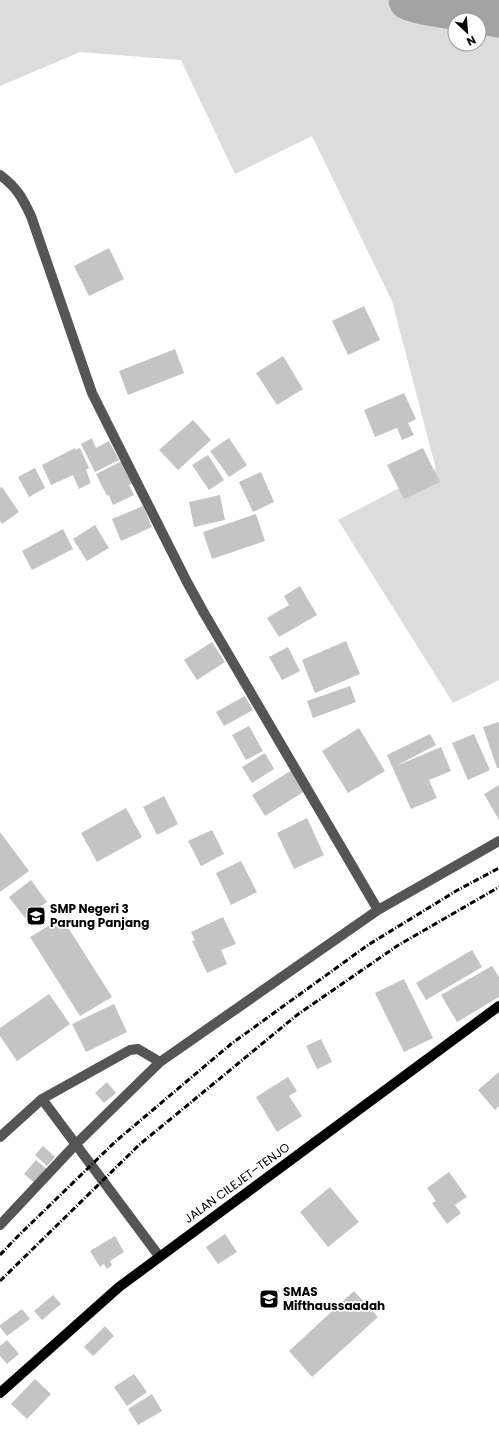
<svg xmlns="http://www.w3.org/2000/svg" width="499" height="1432" font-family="Poppins,sans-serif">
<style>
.green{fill:#dcdcdc;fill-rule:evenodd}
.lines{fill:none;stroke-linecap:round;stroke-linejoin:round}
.river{stroke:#a3a3a3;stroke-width:41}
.building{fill:#c4c4c4}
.minor{stroke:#555;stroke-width:10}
.major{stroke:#000;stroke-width:10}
.rail{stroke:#000;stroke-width:3;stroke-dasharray:6 2 1 2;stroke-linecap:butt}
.labels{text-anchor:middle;stroke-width:3.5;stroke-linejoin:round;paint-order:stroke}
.poi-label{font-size:12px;font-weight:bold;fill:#000;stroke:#fff;text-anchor:start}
.street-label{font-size:12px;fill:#000;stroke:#fff}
</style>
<rect width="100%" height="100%" fill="#fff"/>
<path class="green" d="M0,0H499V680L453,703L338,520L436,469L392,301L312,136L235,174L181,60L80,52L0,86ZM455,20H479V44H455Z"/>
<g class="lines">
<path class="river" d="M409,0L423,4L499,17"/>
</g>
<path class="building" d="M109,248L124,279L89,296L74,266Z
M364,306L380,340L348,355L332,321Z
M175,349L184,373L128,395L119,371Z
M283,356L303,389L277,405L256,373Z
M404,393L416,419L408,423L414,435L402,440L397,428L375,437L364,410Z
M193,420L211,440L178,470L159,450Z
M92,438L96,448L109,441L119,460L95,472L81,444Z
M229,438L247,465L229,477L210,451Z
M75,448V450L80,448L89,468L86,470L91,483L79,489L73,475L51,485L42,465Z
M423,448L440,482L404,499L387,465Z
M208,455L224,480L209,490L192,465Z
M124,460L135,482L129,485L134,495L113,505L109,495L107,496L96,474Z
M35,468L45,488L29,497L18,477Z
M261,472L274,502L253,512L239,482Z
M2,487L19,512L2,524L0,521V488Z
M220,495L225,520L194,527L189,502Z
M143,506L152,527L121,541L112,519Z
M256,514L265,541L212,559L203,532Z
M95,525L109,548L87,561L73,539Z
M63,529L73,549L32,570L22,551Z
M300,586L317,615L279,637L267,618L289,605L284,596Z
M346,641L360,674L315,693L302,660Z
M212,642L225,662L197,680L184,660Z
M288,647L300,671L282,680L269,657Z
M350,686L356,702L313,718L307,701Z
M245,696L253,710L224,726L216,712Z
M499,722V768H497L483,727Z
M249,726L263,751L246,760L232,735Z
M359,728L385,771L348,793L322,751Z
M430,734L436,745L396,766L441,747L451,771L429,780L437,798L411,809L387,755Z
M474,734L490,770L468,780L452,743Z
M265,753L274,769L252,783L242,767Z
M292,770L305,791L265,816L252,795Z
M499,785V820L484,794Z
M164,796L178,824L157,835L143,807Z
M126,808L142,837L97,862L81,833Z
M307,818L324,855L294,869L277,833Z
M212,830L224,854L201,866L188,841Z
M0,832L29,871L0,892Z
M241,861L257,892L231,905L216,873Z
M31,880L47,902L25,918L9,897Z
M223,917L236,944L221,950L227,964L207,973L192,941L195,940L191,932Z
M62,918L112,997L80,1016L30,937Z
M472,950L482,967L426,1000L416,983Z
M492,966L499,977V997L457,1022L441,995Z
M404,979L433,1038L404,1052L375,993Z
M49,994L70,1024L17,1061L0,1036V1028Z
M114,1004L127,1032L86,1052L72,1024Z
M321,1039L332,1062L317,1069L306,1046Z
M499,1072V1106L495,1110L478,1090Z
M288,1077L297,1091L289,1096L302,1116L277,1132L256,1097Z
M107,1082L116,1093L104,1103L95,1093Z
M43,1146L55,1157L47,1166L35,1155Z
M36,1160L49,1171L37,1185L24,1174Z
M449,1172L467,1197L455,1205L461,1213L447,1224L432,1203L436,1201L427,1188Z
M330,1187L359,1222L328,1247L300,1212Z
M225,1234L237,1252L218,1264L206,1247Z
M115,1236L124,1252L110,1261L112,1265L107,1269L104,1264L100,1267L90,1251Z
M354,1291L378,1317L312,1377L289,1351Z
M53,1295L61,1304L42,1320L34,1311Z
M22,1309L30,1319L7,1336L0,1327V1325Z
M105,1326L114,1336L93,1356L84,1347Z
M7,1340L19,1354L7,1364L0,1356V1346Z
M134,1374L147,1392L127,1406L114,1387Z
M35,1379L51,1394L27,1419L11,1404Z
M152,1394L162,1411L138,1425L128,1409Z"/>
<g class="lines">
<path class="minor" d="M0,175C17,188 22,197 31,216L92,393L113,435L187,582L204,613L378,910
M42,1099L159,1256
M0,1137L42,1099L130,1050L138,1049L160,1062
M0,1225L76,1144L160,1062L378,910L499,841"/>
<path class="major" d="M0,1393L119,1287L499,1006"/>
<path class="rail" d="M0,1255L15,1239L116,1141L231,1044L368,945L456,891L499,868
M0,1281L139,1145L297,1015L397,946L499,887"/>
</g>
<defs>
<g id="school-square" transform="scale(1)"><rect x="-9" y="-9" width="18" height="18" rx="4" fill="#000" stroke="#fff"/><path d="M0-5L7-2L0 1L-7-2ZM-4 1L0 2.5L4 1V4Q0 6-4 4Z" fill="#fff"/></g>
</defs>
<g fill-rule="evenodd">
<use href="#school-square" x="36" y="916"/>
<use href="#school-square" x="269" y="1299"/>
</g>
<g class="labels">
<g class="poi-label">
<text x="50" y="913">SMP Negeri 3<tspan x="50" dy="14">Parung Panjang</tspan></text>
<text x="283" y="1296">SMAS<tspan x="283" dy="14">Mifthaussaadah</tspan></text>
</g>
<g class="street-label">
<text transform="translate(237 1183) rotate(-36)" y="4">JALAN CILEJET–TENJO</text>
</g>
</g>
<g transform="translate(467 32) rotate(154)"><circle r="19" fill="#ffffff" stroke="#999999"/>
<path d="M0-3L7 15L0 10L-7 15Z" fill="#000000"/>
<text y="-6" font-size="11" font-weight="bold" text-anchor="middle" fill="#000000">N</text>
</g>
</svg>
